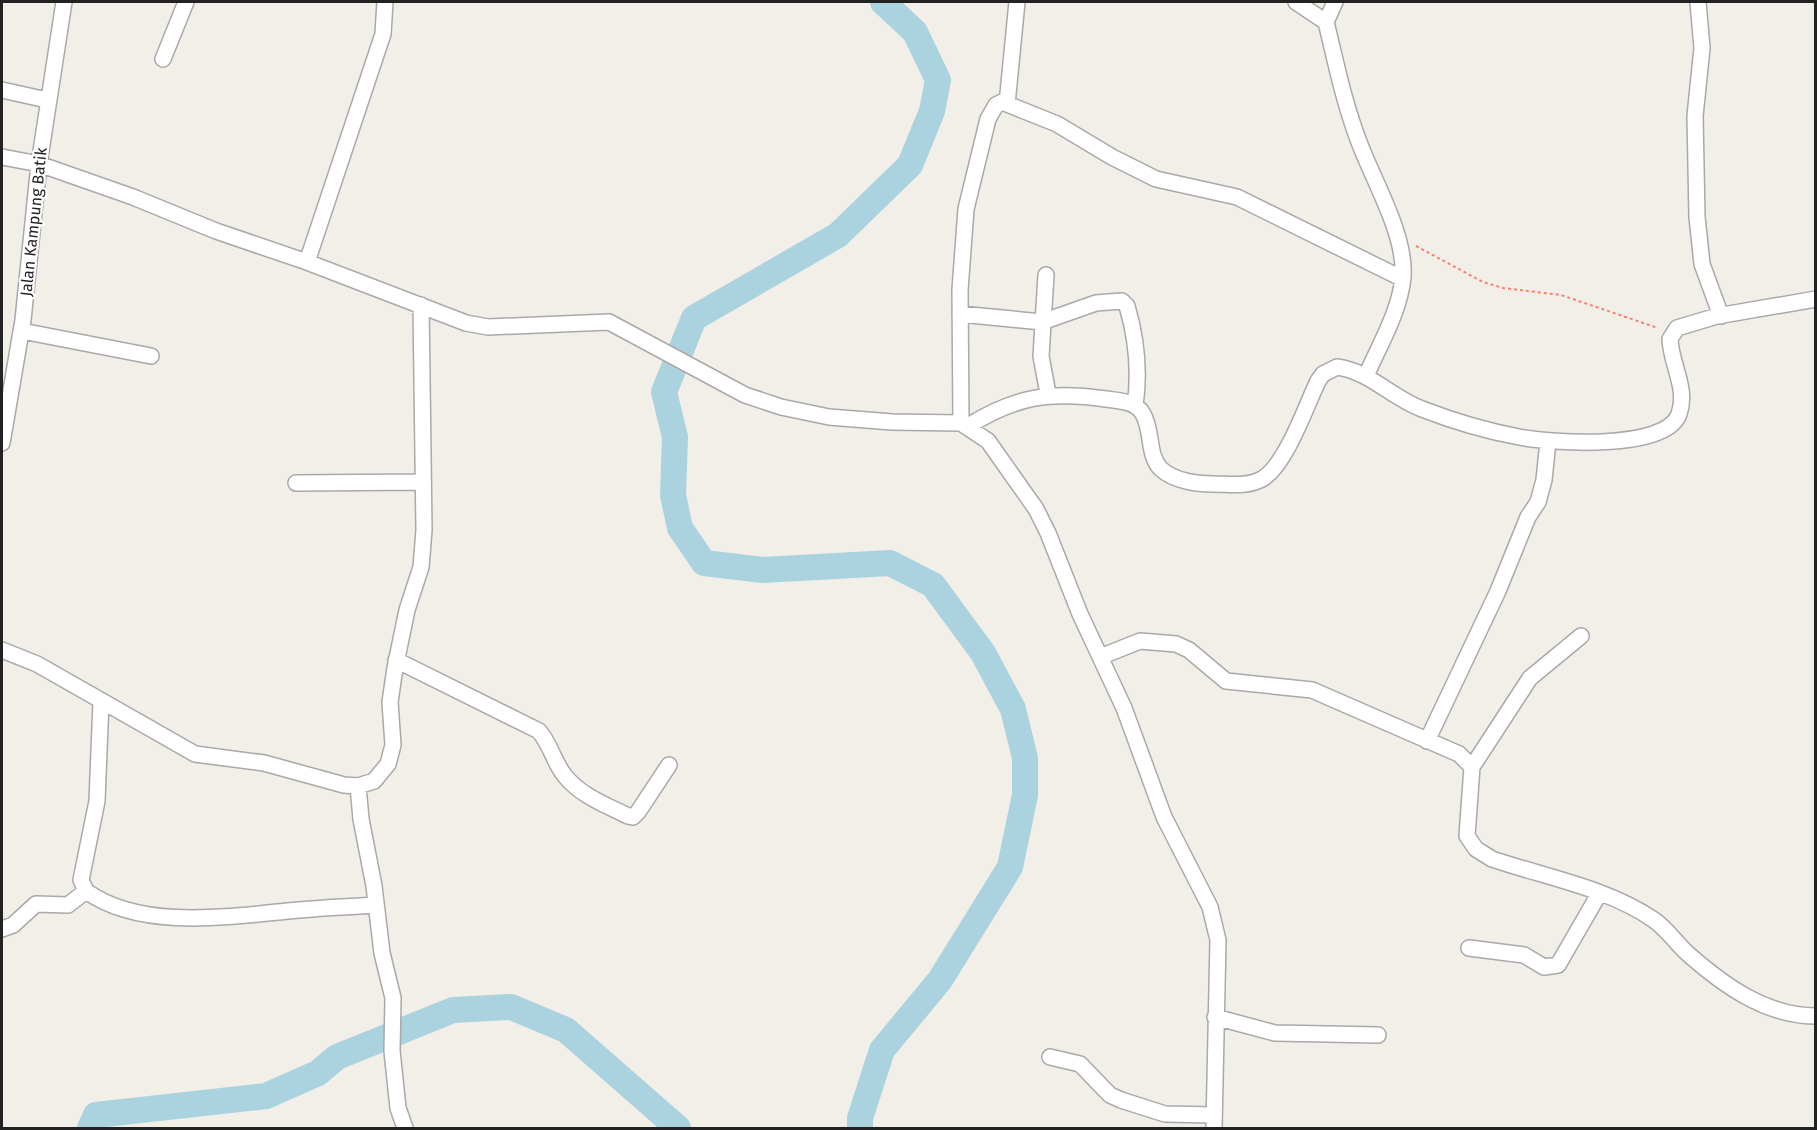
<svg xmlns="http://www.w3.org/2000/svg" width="1817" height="1130" font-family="'Fira Sans',sans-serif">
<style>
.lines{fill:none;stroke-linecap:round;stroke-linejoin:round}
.river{stroke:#aad3df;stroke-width:26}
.minor-casing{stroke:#a9a9a9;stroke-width:18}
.path{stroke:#fa8072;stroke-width:2;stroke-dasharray:3 3;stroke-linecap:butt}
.minor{stroke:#fff;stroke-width:15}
.labels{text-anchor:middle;stroke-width:4.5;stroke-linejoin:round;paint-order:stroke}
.street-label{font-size:16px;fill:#222;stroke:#fff}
</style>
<rect width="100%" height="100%" fill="#f2efe9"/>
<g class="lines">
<path class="river" d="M90,1128L96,1115L266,1096L318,1073L337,1057L453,1010L511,1007L566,1030L678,1128
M860,1128V1118L882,1050L940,980L1010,867L1025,795V758L1013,709L983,653L933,585L890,563L763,570L704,563L680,528L673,495L675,437L664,392L694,318L838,235L910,165L932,111L938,80L915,32L883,2"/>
<g class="minor-casing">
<path id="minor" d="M1296,2L1326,22C1336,63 1344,103 1359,142C1374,182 1406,235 1403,277C1400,311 1379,346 1366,376
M1698,2L1702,48L1695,116L1697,217L1702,264L1721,316
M1326,22L1335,2
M163,59L186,2
M2,90L47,100
M1007,104L1017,2
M2,157L39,164L133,197L216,231L307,262L466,323L488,327L609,322L745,395L781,407L829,417L892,422L961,423L988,441L1036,509L1048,533L1080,614L1124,708L1164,817L1210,907L1218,940L1214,1128
M307,262L383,34L385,2
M1046,275L1041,356L1048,394
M960,314L1042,322L1096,303L1122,301L1127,306C1137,340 1140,371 1135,406
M22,331L151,356
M961,423L960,290L966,209L988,119L996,105L1002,102L1057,124L1112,157L1156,179L1237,197L1403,279
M968,426C1016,396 1051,391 1106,399C1119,401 1136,401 1143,414C1153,431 1147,455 1161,469C1174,481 1197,484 1213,484C1230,484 1247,487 1262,479C1286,465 1306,406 1318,381L1323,374L1337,367C1369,371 1392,398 1422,409C1453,421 1487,431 1519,437C1551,443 1666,451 1679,414C1688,388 1671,365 1670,339L1677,328L1717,316L1816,299
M2,443L23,320L39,164L64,2
M296,483L423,482
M2,650L37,664L195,754L264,763L344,785L358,786L374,781L388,764L393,745L390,702L395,668L407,610L421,567L424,530L421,305
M1100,657L1140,641L1176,644L1189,650L1226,681L1312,690L1459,754L1472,767L1467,836L1476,849L1492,859C1545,877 1608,888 1654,920C1667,929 1676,943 1687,953C1722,984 1765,1016 1816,1016
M396,660L539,731C551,745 554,763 565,776C581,796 606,805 628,816L633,817L638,812L669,765
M101,701L97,801L81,880L86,891C140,930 227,917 288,911C318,908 347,907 376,905
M1427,741L1498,591L1528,517L1538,502L1544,480L1548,441
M1472,767L1530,678L1581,636
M358,786L361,819L374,886L382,953L393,998L392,1051L398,1108L405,1128
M2,929L13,925L36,904L68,905L86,891
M1469,948L1524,955L1544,967L1558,965L1599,894
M1215,1017L1275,1033L1378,1035
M1050,1057L1080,1064L1110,1095L1121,1100L1165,1114L1214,1115"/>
</g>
<path class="path" d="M1416,246L1483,282L1503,288L1561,295L1658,328"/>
<use href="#minor" class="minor"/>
</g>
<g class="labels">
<g class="street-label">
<text transform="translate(33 222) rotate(-84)" y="6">Jalan Kampung Batik</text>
</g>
</g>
<rect width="1817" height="1130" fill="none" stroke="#222222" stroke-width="6"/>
</svg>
